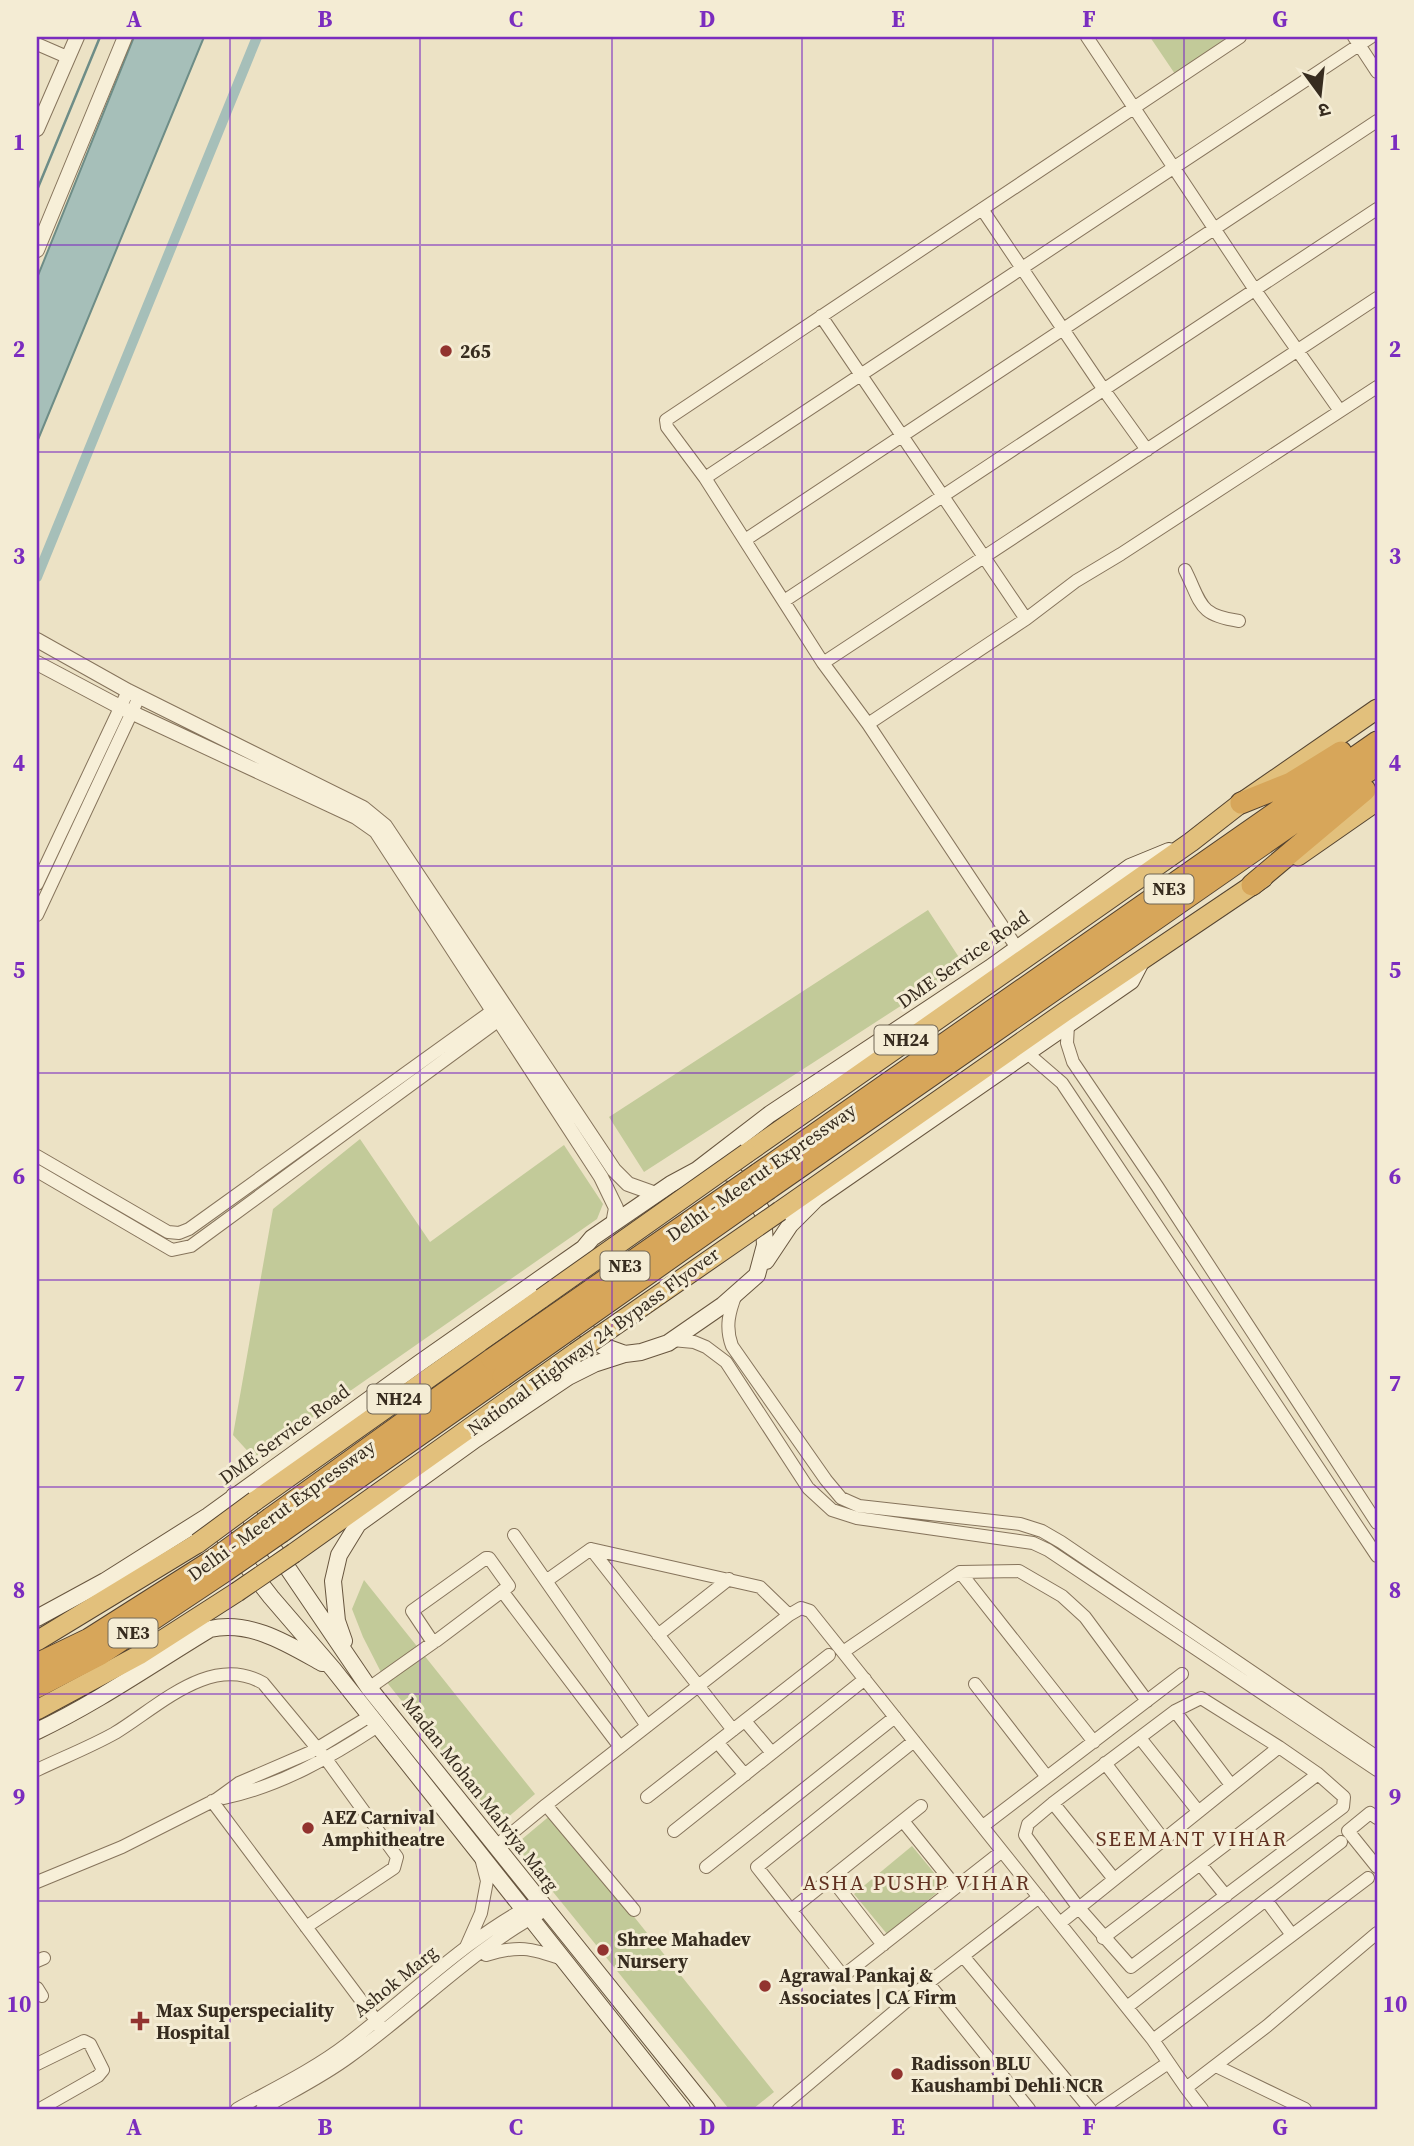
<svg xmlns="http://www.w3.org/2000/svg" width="1414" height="2146" font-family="'Source Serif 4','Noto Sans Devanagari',serif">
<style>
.green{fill:#c2ca99}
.water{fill:#a6bfb9;stroke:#6e8d87;stroke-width:2}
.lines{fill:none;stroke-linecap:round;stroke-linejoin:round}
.stream{stroke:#6e8d87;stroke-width:2.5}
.canal{stroke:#a6bfb9;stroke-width:10}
.minor-casing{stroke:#86745c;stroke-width:14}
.tertiary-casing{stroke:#86745c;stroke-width:16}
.secondary-casing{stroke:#68563f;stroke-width:18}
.trunk-casing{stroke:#544330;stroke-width:21}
.motorway-casing{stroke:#544330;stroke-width:23}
.minor{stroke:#f7efd8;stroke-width:12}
.tertiary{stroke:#f7efd8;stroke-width:14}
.secondary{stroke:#f7efd8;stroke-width:16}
.trunk{stroke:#e2c07c;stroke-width:19}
.motorway{stroke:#d7a65a;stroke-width:21}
.trunk-bridge-casing{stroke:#544330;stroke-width:21;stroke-linecap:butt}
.motorway-bridge-casing{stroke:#544330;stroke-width:23;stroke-linecap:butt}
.trunk-bridge{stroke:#e2c07c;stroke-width:19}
.motorway-bridge{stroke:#d7a65a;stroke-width:21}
.grid{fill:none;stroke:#7b2cbf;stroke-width:2;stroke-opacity:0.55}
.poi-dot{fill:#92332f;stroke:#f4ecd4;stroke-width:2.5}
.labels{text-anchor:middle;stroke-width:6;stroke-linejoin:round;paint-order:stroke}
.shield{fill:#f4ecd4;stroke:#706655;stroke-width:2}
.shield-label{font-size:18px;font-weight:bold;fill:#372c1f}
.poi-label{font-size:19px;font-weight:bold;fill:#372c1f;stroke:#f4ecd4;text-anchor:start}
.street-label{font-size:19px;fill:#372c1f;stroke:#f4ecd4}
.neighbourhood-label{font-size:21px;letter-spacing:2px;fill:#613121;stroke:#f4ecd4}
.neatline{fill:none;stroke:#7b2cbf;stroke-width:2.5}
.grid-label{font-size:23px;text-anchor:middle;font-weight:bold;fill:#7b2cbf}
</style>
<rect width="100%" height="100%" fill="#ece2c5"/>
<path class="green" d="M1150,37H1230L1175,74Z
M928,910L964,965L644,1172L609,1117Z
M360,1139L430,1242L564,1145L603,1204L597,1219L254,1458L233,1435L273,1209Z
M364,1580L535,1794L500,1824L385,1680L363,1637L352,1609Z
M552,1814L774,2092L753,2109H729L515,1845Z
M912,1846L945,1886L887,1934L854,1894Z"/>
<path class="water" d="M134,37H204L37,442V278Z"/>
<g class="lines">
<path class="stream" d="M37,190L100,37"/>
<path class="canal" d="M37,577L257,37"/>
<g class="minor-casing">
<path id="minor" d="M1087,37L1255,290L1340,411
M1354,37L1377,72
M37,44L67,57
M982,209L1104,390L1147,450
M821,316L1026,619
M705,478L1371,37
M745,540L1377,121
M1185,570C1202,604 1198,615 1239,621
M784,601L1377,209
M823,663L1377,298
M868,724L1026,619L1076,581L1121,554L1377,387
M37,884L128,691
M37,915L139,697
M1017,948L868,724L823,663L705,478L667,427L666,420L1240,37
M1068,1025L1067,1043L1073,1062L1157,1186L1377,1523
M1026,1052L1062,1083L1377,1556
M37,1156L168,1232L179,1233L189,1229L499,1006
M37,1171L172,1250L191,1246L506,1015
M736,1294C729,1312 725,1327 732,1346L826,1480L841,1498L859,1506L1020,1524L1042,1531L1061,1542L1377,1757
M672,1340L694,1342L706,1347L726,1362L808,1488L832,1510L857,1518L1033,1543L1048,1550L1377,1770
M514,1535L647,1726
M591,1549L733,1730
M486,1558H489L509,1586L436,1641H432L412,1611Z
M960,1572L1094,1742
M546,1581L591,1549L760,1587L789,1615
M502,1591L620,1747
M658,1635L729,1579
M843,1652L960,1572L1019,1571L1062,1596L1085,1617L1147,1701
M975,1684L1047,1777
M369,1688L434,1642
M1201,1698L1279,1747L1318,1774L1344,1797L1343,1807L1131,1967L1078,1907L1025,1835L1028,1824L1053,1803L1175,1711Z
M1175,1711L1231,1785
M745,1721L772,1753
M1140,1738L1198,1811
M914,1741L757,1867L843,1976L1001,1852
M718,1743L745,1775
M1105,1763L1163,1839
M37,1770C62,1758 90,1747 115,1733C158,1707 211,1653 263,1683L326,1759L397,1857L394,1868L306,1927
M647,1797L829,1655
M224,1798C280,1786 331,1757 378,1726
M212,1801L381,2027
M1053,1803L1114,1879
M546,1805L634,1910
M1377,1818L1370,1813L1348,1831L1377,1867
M903,1821L956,1887
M983,1826L1182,1674
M674,1831L865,1679
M495,1847L546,1805L789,1615L801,1608L810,1611L838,1646L1153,2040L1186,2088L1267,2026L1377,1933
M1200,1864L1226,1896
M706,1867L895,1717
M831,1878L883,1945
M37,1882L122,1847L217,1799L239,1783L311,1752L370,1716
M1266,1900L1292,1935
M791,1910L921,1806
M1060,1923L1279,1747
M1103,1938L1318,1774
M466,1947L481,1913L487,1881L481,1858
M486,1955C518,1945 531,1948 562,1959
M963,1956L1090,2109
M37,1961L44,1958
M928,1983L1029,2109
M37,1988L42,1996
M1127,2007L1341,1842
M1153,2040L1368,1878
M37,2064L84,2041L90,2044L103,2070L98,2076L40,2109
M1216,2066L1305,2109
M1186,2088L1202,2109
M237,2109C273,2089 313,2070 347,2044C410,1996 467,1937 539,1901
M262,2109C291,2092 322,2077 349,2057C415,2010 473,1948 546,1910
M779,2109L928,1983L1039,1897
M1101,2109L1168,2063"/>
</g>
<g class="tertiary-casing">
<path id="tertiary" d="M37,129L77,37
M37,250L125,37
M37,640L128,691L363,808L385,826L614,1170L628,1184L656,1194
M37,663L120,707L356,817L376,831L601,1177L616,1208L613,1224"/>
</g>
<g class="secondary-casing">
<path id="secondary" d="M712,1168L733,1174L750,1190L763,1213L765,1245L757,1275L723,1305L668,1343L641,1352L625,1354L603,1346L596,1342L575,1317L567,1283L573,1261L592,1238L671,1184L697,1170Z
M697,1170L770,1114L990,968L1130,867L1169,851
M766,1261L790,1225L816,1199L1131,981L1142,960
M234,1496L289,1570L369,1688L707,2109
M208,1516L271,1597L333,1669L682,2109
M37,1618L105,1581L208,1516L421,1362L584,1248
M344,1641L337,1621L333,1581L339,1555L358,1524L476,1439L568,1377L594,1364L625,1354
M37,1731C98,1702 152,1664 210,1629C251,1620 288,1644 322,1663"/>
</g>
<g class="trunk-casing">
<path id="trunk" d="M1298,856L1377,801
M747,1153L1191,842L1241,803L1377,709
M780,1211L1066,1011L1263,878
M255,1501L542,1298
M294,1553L575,1353
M37,1641L198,1543
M37,1710L139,1655L237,1592"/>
</g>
<g class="motorway-casing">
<path id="motorway" d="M1241,803L1291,783L1341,752
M1252,885L1365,790
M758,1174L1377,742
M768,1189L1377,765
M271,1518L492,1359
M281,1532L503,1376
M37,1664L89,1639L215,1559
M37,1687L99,1655L225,1571"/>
</g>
<use href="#minor" class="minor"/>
<use href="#tertiary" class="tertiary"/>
<use href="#secondary" class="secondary"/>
<use href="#trunk" class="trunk"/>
<use href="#motorway" class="motorway"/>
<g class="trunk-bridge-casing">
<path id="trunk-bridge" d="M542,1298L747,1153
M575,1353L780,1211
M198,1543L255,1501
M237,1592L294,1553"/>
</g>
<g class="motorway-bridge-casing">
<path id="motorway-bridge" d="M492,1359L758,1174
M503,1376L768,1189
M215,1559L271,1518
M225,1571L281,1532"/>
</g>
<use href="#trunk-bridge" class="trunk-bridge"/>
<use href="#motorway-bridge" class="motorway-bridge"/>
</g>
<path class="grid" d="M230,37V2109M420,37V2109M612,37V2109M802,37V2109M993,37V2109M1184,37V2109M37,245H1377M37,452H1377M37,659H1377M37,866H1377M37,1073H1377M37,1280H1377M37,1487H1377M37,1694H1377M37,1901H1377"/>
<g class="poi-dot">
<circle cx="446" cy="351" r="7"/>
<circle cx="308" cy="1828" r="7"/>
<circle cx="603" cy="1950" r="7"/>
<circle cx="765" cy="1986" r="7"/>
<path d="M136.5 2010.5h7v7h7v7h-7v7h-7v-7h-7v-7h7z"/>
<circle cx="897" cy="2074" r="7"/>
</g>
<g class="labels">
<g class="shield">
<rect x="1144.5" y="874.5" width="49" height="29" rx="5"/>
<rect x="874.5" y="1025.5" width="63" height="29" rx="5"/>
<rect x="600.5" y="1251.5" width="49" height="29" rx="5"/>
<rect x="367.5" y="1384.5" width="63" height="29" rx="5"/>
<rect x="108.5" y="1618.5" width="49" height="29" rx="5"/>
</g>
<g class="shield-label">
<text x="1169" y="895">NE3</text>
<text x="906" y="1046">NH24</text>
<text x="625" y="1272">NE3</text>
<text x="399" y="1405">NH24</text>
<text x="133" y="1639">NE3</text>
</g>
<g class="poi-label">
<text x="460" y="358">265</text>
<text x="322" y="1824">AEZ Carnival<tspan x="322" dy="22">Amphitheatre</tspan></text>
<text x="617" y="1946">Shree Mahadev<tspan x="617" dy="22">Nursery</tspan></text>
<text x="779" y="1982">Agrawal Pankaj &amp;<tspan x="779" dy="22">Associates | CA Firm</tspan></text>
<text x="156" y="2017">Max Superspeciality<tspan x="156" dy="22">Hospital</tspan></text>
<text x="911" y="2070">Radisson BLU<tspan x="911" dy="22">Kaushambi Dehli NCR</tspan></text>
</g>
<g class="street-label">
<text transform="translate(963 959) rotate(-35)" y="7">DME Service Road</text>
<text transform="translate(761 1172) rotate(-35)" y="7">Delhi - Meerut Expressway</text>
<text transform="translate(593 1341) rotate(-36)" y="7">National Highway 24 Bypass Flyover</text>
<text transform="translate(284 1434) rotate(-36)" y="7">DME Service Road</text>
<text transform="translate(281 1510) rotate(-36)" y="7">Delhi - Meerut Expressway</text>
<text transform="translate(481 1794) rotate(52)" y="7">Madan Mohan Malviya Marg</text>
<text transform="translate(395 1981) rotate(-39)" y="7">Ashok Marg</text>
</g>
<g class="neighbourhood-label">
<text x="1192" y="1846">SEEMANT VIHAR</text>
<text x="917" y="1890">ASHA PUSHP VIHAR</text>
</g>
</g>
<rect width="1414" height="2146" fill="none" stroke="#f4ecd4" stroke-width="77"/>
<g transform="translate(1320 94) rotate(165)" stroke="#f4ecd4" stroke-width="5" paint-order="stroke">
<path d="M0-5L12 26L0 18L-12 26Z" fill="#372c1f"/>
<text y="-10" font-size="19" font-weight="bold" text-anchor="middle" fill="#372c1f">उ</text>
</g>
<rect x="38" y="38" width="1338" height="2070" class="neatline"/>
<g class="grid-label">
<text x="134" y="27">A</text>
<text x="325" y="27">B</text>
<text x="516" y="27">C</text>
<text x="707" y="27">D</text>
<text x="898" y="27">E</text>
<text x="1089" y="27">F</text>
<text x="1280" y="27">G</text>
<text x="19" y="150">1</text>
<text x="1395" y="150">1</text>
<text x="19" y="357">2</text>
<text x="1395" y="357">2</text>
<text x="19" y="564">3</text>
<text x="1395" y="564">3</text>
<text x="19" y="771">4</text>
<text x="1395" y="771">4</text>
<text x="19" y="978">5</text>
<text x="1395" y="978">5</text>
<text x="19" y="1184">6</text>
<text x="1395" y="1184">6</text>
<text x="19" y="1391">7</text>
<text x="1395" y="1391">7</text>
<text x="19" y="1598">8</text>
<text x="1395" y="1598">8</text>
<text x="19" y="1805">9</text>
<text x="1395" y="1805">9</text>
<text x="19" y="2012">10</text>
<text x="1395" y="2012">10</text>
<text x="134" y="2135">A</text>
<text x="325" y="2135">B</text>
<text x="516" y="2135">C</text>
<text x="707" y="2135">D</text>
<text x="898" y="2135">E</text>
<text x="1089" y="2135">F</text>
<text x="1280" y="2135">G</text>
</g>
</svg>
